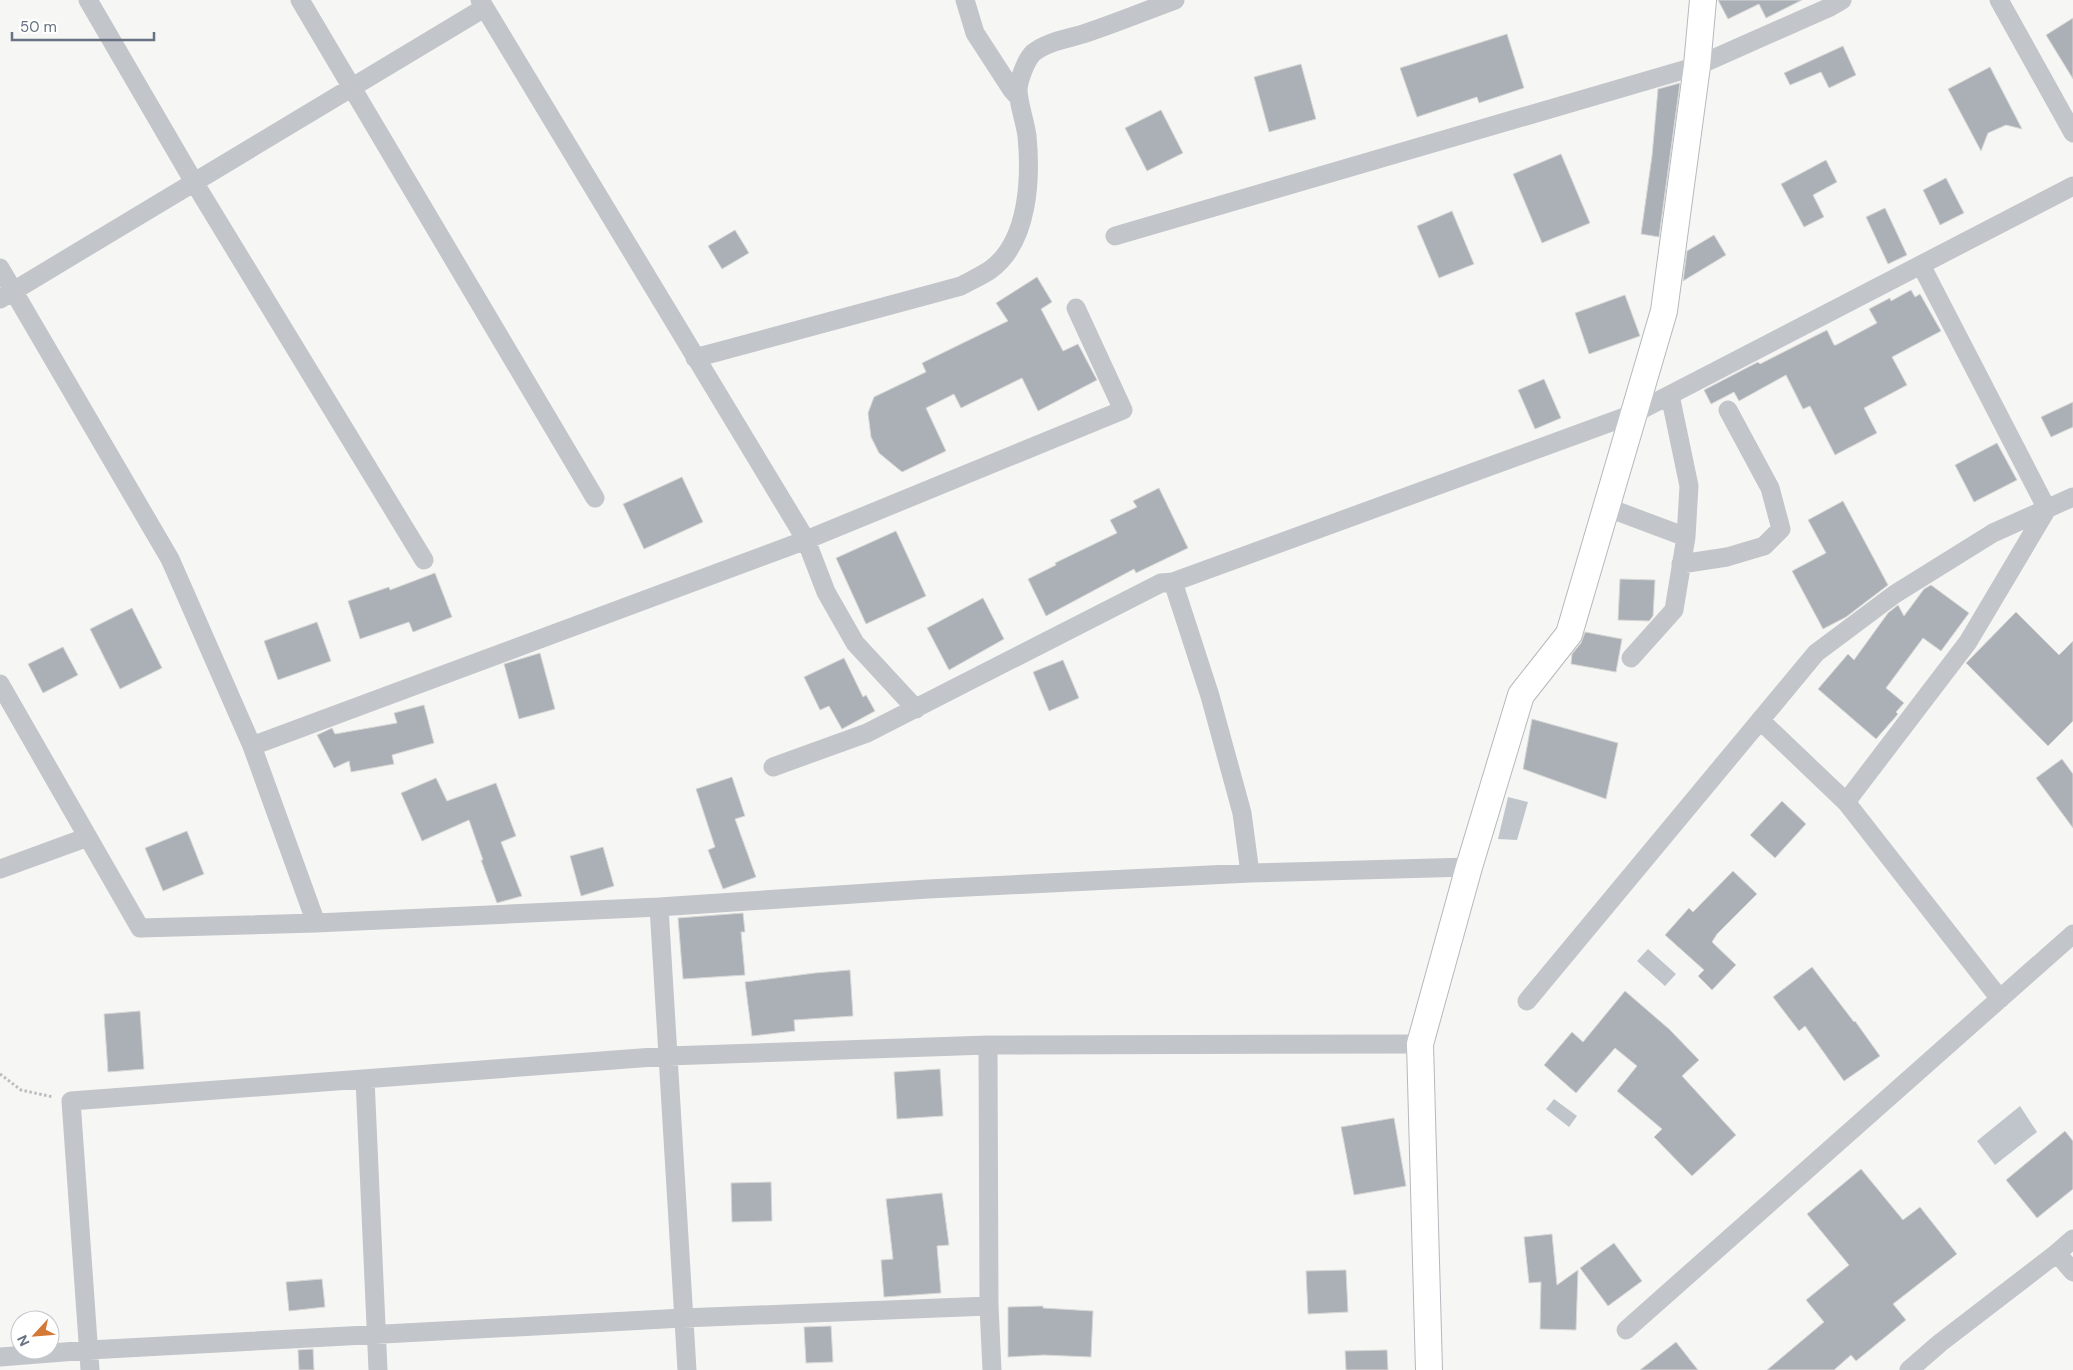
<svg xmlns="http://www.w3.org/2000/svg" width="2073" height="1370" font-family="'DM Sans',sans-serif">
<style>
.water{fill:#bfc5cb}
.building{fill:#abb0b7;stroke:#d8d8d6}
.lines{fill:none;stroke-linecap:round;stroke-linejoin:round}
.secondary-casing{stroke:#b5b8bd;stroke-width:28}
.path{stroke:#babcbf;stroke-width:3;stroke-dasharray:2.5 2.5;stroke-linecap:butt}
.street{stroke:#c2c5c9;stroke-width:19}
.secondary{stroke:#fff;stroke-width:26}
</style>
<rect width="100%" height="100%" fill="#f6f7f4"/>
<path class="water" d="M1508,797L1528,802L1517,840L1498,839Z
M1648,949L1676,974L1665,986L1637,961Z
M1554,1099L1577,1116L1569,1127L1546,1109Z
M2020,1106L2037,1132L1995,1165L1977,1141Z"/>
<path class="building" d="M1718,0H1802L1766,18L1759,4L1728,19Z
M2073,18V79L2046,35Z
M1507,34L1524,88L1479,103L1477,97L1417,117L1400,68Z
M1843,46L1856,75L1829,88L1821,72L1790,85L1784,73Z
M1301,64L1316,119L1269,132L1254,77Z
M1990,67L2022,129L2006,125L1988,133L1981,151L1948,89Z
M1680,83L1659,237L1641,234L1652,156L1658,89Z
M1161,110L1183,153L1147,171L1125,128Z
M1561,154L1590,223L1542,243L1513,174Z
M1826,160L1837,182L1813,195L1824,217L1804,227L1781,184Z
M1946,178L1964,213L1940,225L1923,190Z
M1885,208L1907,255L1888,264L1866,217Z
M1452,211L1474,264L1439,278L1417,226Z
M735,230L749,253L722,269L708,246Z
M1714,235L1726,255L1683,281L1687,251Z
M1037,277L1052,302L1041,309L1063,351L1078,344L1097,380L1038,411L1022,378L961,408L954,394L926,408L946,451L902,472L879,453L871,437L868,413L874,397L926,372L922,363L1008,321L996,303Z
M1911,290L1915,297L1920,294L1941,331L1892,357L1907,385L1864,408L1877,433L1835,455L1810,406L1803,409L1786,375L1739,401L1734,392L1711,404L1704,390L1758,362L1760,364L1827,330L1834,345H1836L1877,323L1869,309L1890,298L1891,301Z
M1625,295L1640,336L1589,354L1575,313Z
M1544,379L1561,418L1535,429L1518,390Z
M2073,402V427L2051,437L2041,417Z
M1997,443L2017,480L1974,502L1955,465Z
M682,477L703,522L644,549L623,504Z
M1159,488L1188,548L1136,573L1134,569L1046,616L1028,579L1056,565L1055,563L1117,533L1110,520L1137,507L1133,501Z
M1843,501L1888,585L1846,617L1823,629L1792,571L1826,553L1808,520Z
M896,531L926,596L866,624L836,558Z
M435,573L452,617L413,632L409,622L360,639L348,601L389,587L390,590Z
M1620,579L1655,580L1653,616L1649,621L1618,620Z
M1931,585L1969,613L1941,651L1923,638L1886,688L1904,703L1896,712L1898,714L1876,739L1818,689L1848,654L1854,660L1888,613L1898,605L1904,616L1924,589Z
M983,598L1004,639L949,670L927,628Z
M132,608L162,668L120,689L90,629Z
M2016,612L2059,655L2073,641V721L2048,746L1966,663Z
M317,622L331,661L278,680L264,641Z
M1585,632L1622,639L1616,672L1571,664L1572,654L1581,643Z
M63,647L78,675L43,693L28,664Z
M540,653L555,709L519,719L504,664Z
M844,658L863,697L866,695L875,711L842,729L829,706L820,710L804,677Z
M1063,660L1079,698L1049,711L1033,672Z
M424,705L434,743L392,755L394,764L351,772L349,761L334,768L317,735L332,728L335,734L397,723L394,713Z
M1532,719L1618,743L1606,799L1523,769Z
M2062,759L2073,774V828L2036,778Z
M732,777L745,816L735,819L756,877L723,889L708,850L715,847L696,789Z
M436,778L447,801L496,783L516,836L501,842L522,896L497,903L481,860H483L469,820L422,841L401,793Z
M1782,801L1806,824L1775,858L1750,835Z
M187,831L204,874L163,891L145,848Z
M603,847L614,886L581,896L570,856Z
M1733,871L1757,894L1717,934L1712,942L1736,965L1712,990L1698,976L1704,970L1665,935L1689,908L1693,912Z
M743,913L745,932H741L745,975L683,979L678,918Z
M1812,967L1854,1022L1855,1021L1880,1056L1844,1081L1805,1026L1799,1031L1773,997Z
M850,970L853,1016L794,1020L795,1031L752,1036L745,982L815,973Z
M1625,991L1669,1029L1699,1060L1682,1076L1736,1135L1692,1176L1654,1137L1662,1129L1617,1091L1637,1066L1615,1048L1576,1093L1544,1065L1572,1032L1583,1042Z
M140,1011L144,1069L108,1072L104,1014Z
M940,1069L943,1116L897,1119L894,1072Z
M1394,1118L1406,1186L1354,1195L1341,1127Z
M2065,1131L2073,1141V1189L2037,1218L2006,1180Z
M1861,1169L1903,1220L1920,1207L1957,1254L1893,1304L1906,1320L1856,1361L1851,1355L1834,1370H1767L1824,1322L1806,1300L1849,1265L1807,1214Z
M771,1182L772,1221L732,1222L731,1183Z
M942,1193L949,1245L937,1246L941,1293L884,1297L881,1260L893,1259L886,1199Z
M1552,1234L1557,1285L1578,1270L1576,1330L1540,1329L1541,1282L1529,1283L1524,1237Z
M1614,1243L1642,1281L1608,1306L1580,1268Z
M1346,1270L1348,1312L1308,1314L1306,1271Z
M322,1279L325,1307L289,1311L286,1282Z
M1043,1306V1308L1093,1311L1091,1357L1044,1355L1008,1357V1307Z
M831,1326L833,1362L806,1363L804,1327Z
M1676,1342L1698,1370H1640Z
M313,1349L314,1370H299L298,1350Z
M1387,1350L1388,1370H1346L1345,1351Z"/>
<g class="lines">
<g class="secondary-casing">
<path id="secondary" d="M1429,1370L1420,1044L1469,867L1521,695L1569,634L1664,311L1697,66L1703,0"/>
</g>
<path class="path" d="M0,1074L21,1090L53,1097"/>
<path class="street" d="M88,0L194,182L424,560
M300,0L595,498
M480,0L806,540L826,592L855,643L916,709
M965,0L975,33L1012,90L1019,98
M1999,0L2073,133
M1115,236L1697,66L1830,7L1842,0
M0,268L170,559L252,746L316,923
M0,299L484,8
M695,358L961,286C970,281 981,276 990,270C1029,242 1031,178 1027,136C1025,121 1019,106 1018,91C1018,81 1026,60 1033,53C1048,41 1068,39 1086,33C1116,23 1145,11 1175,0
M1606,507L1686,537
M1681,564L1727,557L1764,546L1781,529L1770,488L1728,410
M1173,582L1210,696L1242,813L1250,873
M1631,658L1674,610L1686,537L1689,486L1670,395
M0,684L140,928L316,923L659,907L928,889L1250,873L1469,867
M1760,720L1846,802L1968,642L2047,509L1921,265
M252,746L806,540L1123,410L1076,308
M773,767L867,733L1161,583L1173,582L1633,414L2073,186
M1846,802L2000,999
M0,869L88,837
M659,907L687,1370
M1527,1001L1816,653L1895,594L1993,533L2073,497
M988,1045L989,1306L992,1370
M365,1079L378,1370
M2057,1253L2073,1239
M1626,1330L2073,934
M0,1357L89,1350L683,1318L989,1306
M90,1370L71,1101L667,1056L988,1045L1420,1044
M1909,1370L1940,1343L2057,1253L2073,1272"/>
<use href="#secondary" class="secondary"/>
</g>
<g transform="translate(35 1335) rotate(244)"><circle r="24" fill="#ffffff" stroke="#c3c7cd"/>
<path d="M0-4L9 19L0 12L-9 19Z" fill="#d47836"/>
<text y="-8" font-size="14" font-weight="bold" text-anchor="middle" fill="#687282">N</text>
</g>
<path d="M12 32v8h142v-8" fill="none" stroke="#687282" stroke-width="2.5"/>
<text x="20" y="32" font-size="15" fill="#687282" stroke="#ffffff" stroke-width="4" paint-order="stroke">50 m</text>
</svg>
